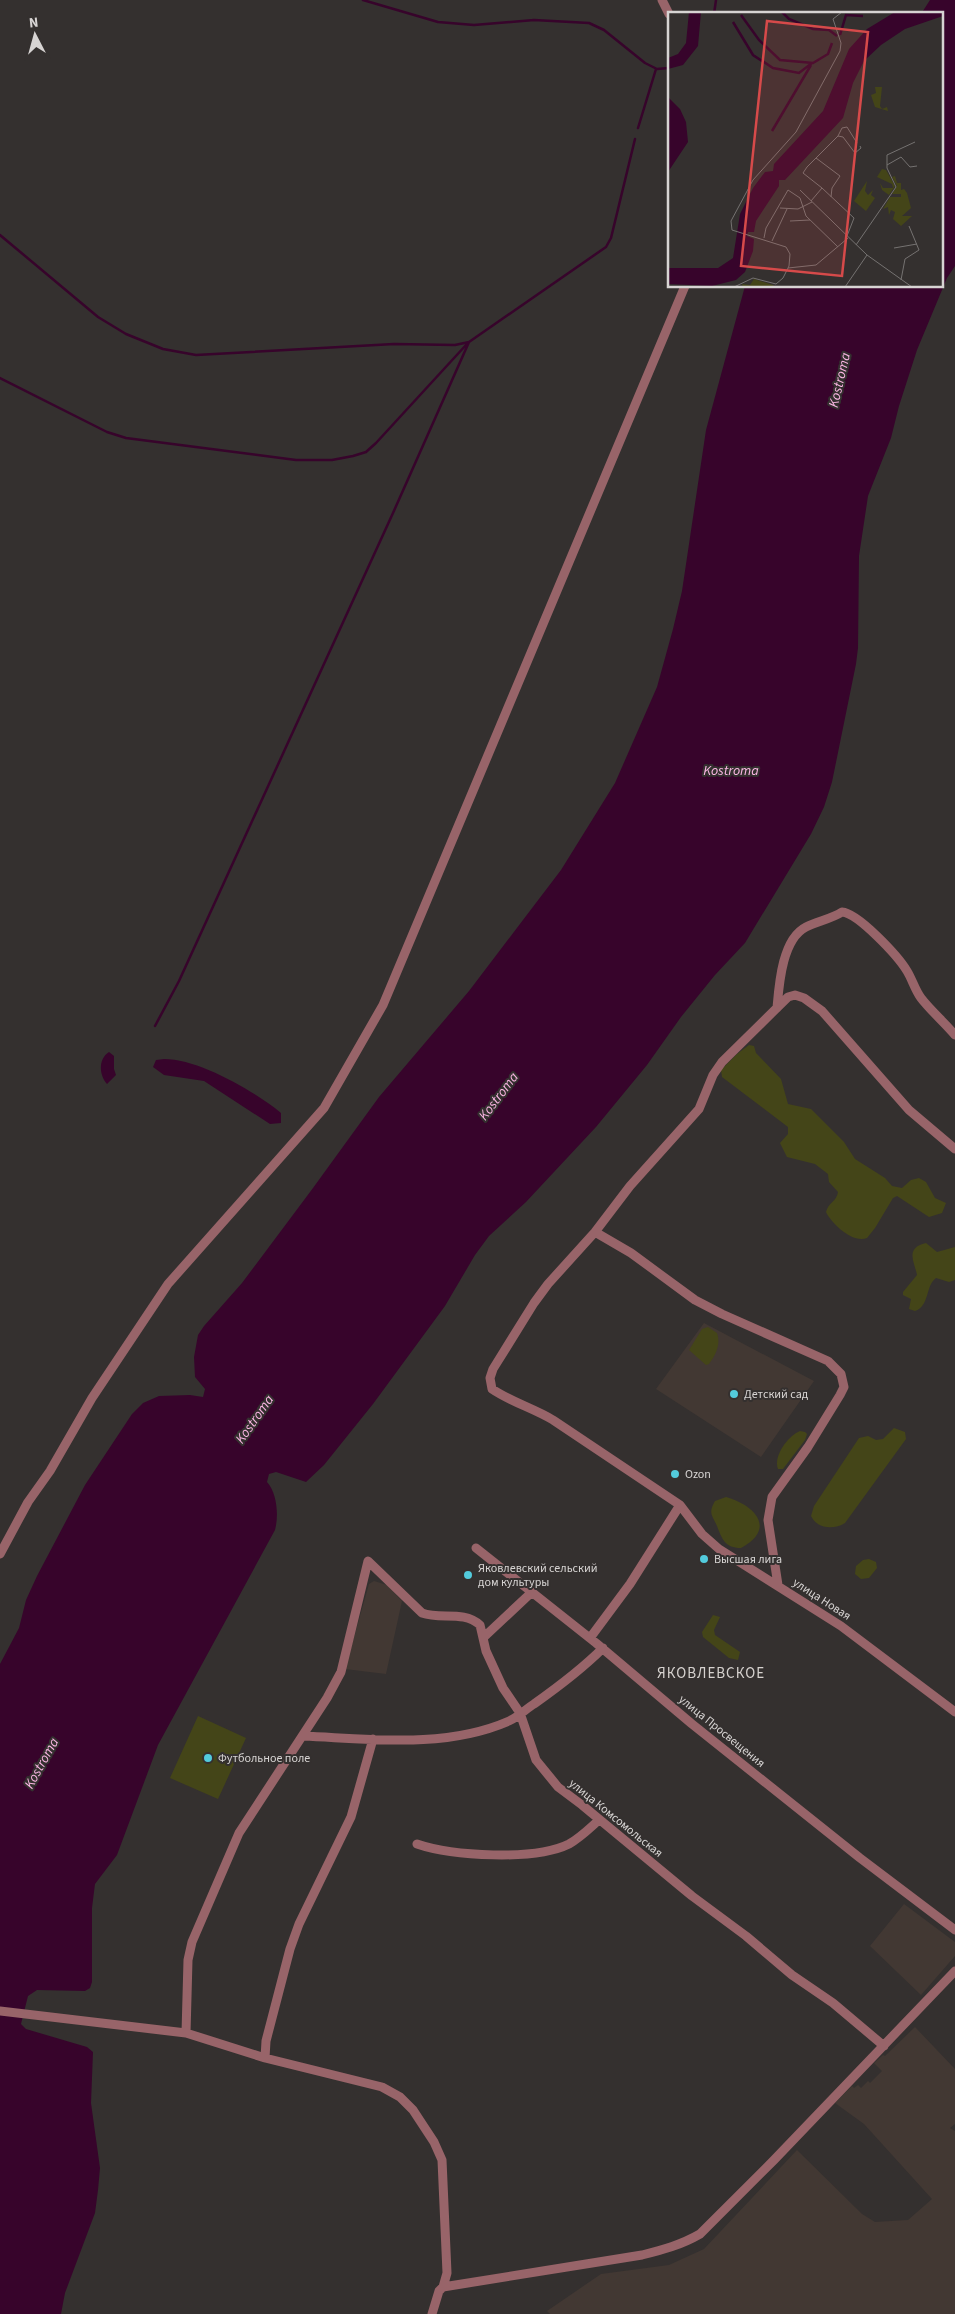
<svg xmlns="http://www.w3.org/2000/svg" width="955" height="2314" font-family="'Source Sans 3',sans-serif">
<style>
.built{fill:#423833}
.green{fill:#444518}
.water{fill:#37042b}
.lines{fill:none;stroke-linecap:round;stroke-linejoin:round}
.stream{stroke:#37042b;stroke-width:2.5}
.minor{stroke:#986469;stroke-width:9}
.poi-dot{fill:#53cbdc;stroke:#34302f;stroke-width:2}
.labels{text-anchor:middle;stroke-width:4;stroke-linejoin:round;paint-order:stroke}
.poi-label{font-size:12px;fill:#d7d4d3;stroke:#34302f;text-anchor:start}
.street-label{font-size:12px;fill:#d7d4d3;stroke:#34302f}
.water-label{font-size:14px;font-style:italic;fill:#fab5e3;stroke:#34302f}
.quarter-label{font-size:15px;letter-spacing:1px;fill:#d6d2cf;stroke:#34302f}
.inset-river{fill:none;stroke:#37042b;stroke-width:2.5}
.inset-road{fill:none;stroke:#757271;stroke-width:1}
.view{fill:#d64a4a;fill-opacity:0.15;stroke:#d64a4a;stroke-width:2.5}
.inset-edge{fill:none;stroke:#d7d4d3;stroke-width:2.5}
</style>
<rect width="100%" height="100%" fill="#34302f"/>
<path class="built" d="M704,1323L814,1381L761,1457L656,1389Z
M374,1581L387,1585L402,1601L386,1674L345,1669L369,1584Z
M904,1904L955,1942V1956L921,1995L870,1946Z
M915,2027L955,2069V2124L950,2128L955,2131V2314H550L547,2311L601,2274L669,2265L704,2249L797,2150L862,2214L875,2222L908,2220L932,2199L864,2124L835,2103L852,2086L854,2088L858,2085L861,2088L868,2081L870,2083L882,2071L874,2063L883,2055L885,2056Z"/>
<path class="green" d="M749,1045L754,1046L756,1053L781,1079L788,1104L811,1109L844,1142L855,1159L885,1178L892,1186L902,1188L911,1180L919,1178L926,1182L935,1198L946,1203L942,1213L929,1217L897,1196L893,1198L875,1228L867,1238C853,1244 831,1223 826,1212C828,1203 837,1201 838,1192L829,1182L828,1174L815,1164L787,1157L780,1143L788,1134V1127L722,1077L721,1070L737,1054Z
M926,1243L937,1252L955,1247V1280L949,1282L936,1278C925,1286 930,1306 915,1311L909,1309L911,1299L903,1295V1292L917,1275C915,1263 904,1248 926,1243Z
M708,1327L717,1333C721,1344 716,1355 709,1364L706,1365L689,1350L702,1329Z
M894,1428L905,1432L906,1439L845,1523C834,1530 817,1529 811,1516L814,1506L859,1438L868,1436L876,1440L883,1439Z
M800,1431L805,1432L807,1434L805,1440L783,1469H778C773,1456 788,1436 800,1431Z
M726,1497C755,1505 777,1529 741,1548C725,1548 722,1539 717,1526C712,1515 708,1513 715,1501Z
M869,1559L876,1562L877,1568L869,1578L861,1579L855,1574L856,1566L863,1560Z
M713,1615L720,1617L714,1630L715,1635L740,1652L738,1660L729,1658L703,1637L702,1632Z
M198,1716L246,1738L218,1799L170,1778Z"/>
<path class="water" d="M930,0H955V266L947,278L917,350L899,406L891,438L868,496L859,556L858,648L856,664L832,782L824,807L811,834L745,943L715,975L681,1017L647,1065L596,1127L526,1202L489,1236L475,1255L445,1306L373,1404L324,1465L306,1482L276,1472L269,1474L267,1482C277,1493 279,1515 275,1530L158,1745L117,1855L95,1884L92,1908V1982L90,1988L85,1991L37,1990L28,1996L21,2024L26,2029L87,2047L93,2052L91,2103L100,2168L98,2190L95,2213L65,2293L61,2314H0V1664L19,1628L26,1600L37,1576L85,1485L132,1414L143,1403L159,1396L190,1395L203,1397L205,1389L195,1377L194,1357L198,1335L204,1326L242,1283L313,1188L379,1097L469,991L526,916L561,870L615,783L657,687L673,629L682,591L706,430L745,286H941V14H921Z
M109,1052L114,1056V1069L116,1075L107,1084C99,1075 98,1059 109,1052Z
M164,1059C199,1059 254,1091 281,1113V1123L270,1124L204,1081L164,1075L153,1067L156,1060Z"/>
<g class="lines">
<path class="stream" d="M363,0L438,22L474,25L534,20L589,23L604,30L645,63L657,69L669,68
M714,14L716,0
M638,128L656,69
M0,235L98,317L126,334L163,349L196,355L394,344L455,345L469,342L606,247L611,238L635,139
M0,378L107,432L126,438L296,460H332L353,456L366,452L376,443L466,345
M155,1026L179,981L393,513L469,342"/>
<path class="minor" d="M662,0L669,14
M777,1008C779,985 782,939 806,927C818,921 831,919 842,912C858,913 898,956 907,971C912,979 915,990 921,998C931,1011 944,1022 955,1035
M595,1232L631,1253L695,1300L722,1314L828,1361L841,1374L844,1387L840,1395L808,1447L772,1497L768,1520L778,1585
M680,1505L702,1534L719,1549L841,1626L955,1712
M476,1548L596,1643L692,1724L860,1858L955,1930
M0,1554L28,1502L50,1471L92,1398L168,1284L324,1108L383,1005L685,286
M484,1637L532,1592
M590,1638L630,1584L680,1505L553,1420C533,1408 511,1402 492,1389L490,1378L493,1369L534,1303L548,1284L595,1232L630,1186L699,1109L713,1075L722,1062L788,997L795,995L804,998L822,1011L909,1110L955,1149
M304,1736C371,1739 445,1749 509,1721C518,1717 526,1709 534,1704C558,1687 582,1669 603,1648
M417,1844C452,1856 535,1861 569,1844C580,1838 590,1828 599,1820
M0,2011L186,2033L265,2058L382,2087L400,2097L413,2110L434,2142L442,2160L447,2273L443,2287L439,2291L432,2314
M186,2033L188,1960L192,1942L239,1833L327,1698L341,1672L368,1561L422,1613C441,1620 463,1610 480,1625L486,1651L503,1688L520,1713L536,1760L558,1787L582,1805L692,1896L746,1936L792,1975L833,2003L884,2046
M265,2058L266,2041L290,1949L299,1924L351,1817L373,1739
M443,2287L642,2255C662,2250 681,2245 700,2234L774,2160L955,1971"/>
</g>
<g class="poi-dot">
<circle cx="734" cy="1394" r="5"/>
<circle cx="675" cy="1474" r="5"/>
<circle cx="704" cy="1559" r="5"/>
<circle cx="468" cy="1575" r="5"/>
<circle cx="208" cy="1758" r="5"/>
</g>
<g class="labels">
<g class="poi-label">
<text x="744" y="1398">Детский сад</text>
<text x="685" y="1478">Ozon</text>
<text x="714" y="1563">Высшая лига</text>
<text x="478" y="1572">Яковлевский сельский<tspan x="478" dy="14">дом культуры</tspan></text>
<text x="218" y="1762">Футбольное поле</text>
</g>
<g class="street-label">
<text transform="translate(822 1599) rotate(33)" y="4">улица Новая</text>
<text transform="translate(722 1731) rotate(39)" y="4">улица Просвещения</text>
<text transform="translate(616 1818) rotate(39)" y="4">улица Комсомольская</text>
</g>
<g class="water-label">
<text transform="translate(839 380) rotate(-77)" y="5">Kostroma</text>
<text x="731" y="775">Kostroma</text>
<text transform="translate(498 1096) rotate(-53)" y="5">Kostroma</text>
<text transform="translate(254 1419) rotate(-55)" y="5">Kostroma</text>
<text transform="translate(41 1763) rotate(-61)" y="5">Kostroma</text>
</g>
<g class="quarter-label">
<text x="711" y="1678">ЯКОВЛЕВСКОЕ</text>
</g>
</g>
<g transform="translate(668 12)">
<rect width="275" height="275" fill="#34302f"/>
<path d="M207,75H214L212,94L214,97L219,95L220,99L207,95L203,83L208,81ZM214,157L218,158L227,174L221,183L214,178L212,171L215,176H225L224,172L209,165ZM227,164L229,171H233V178L236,177L239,181L243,196L234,204H244L233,214L225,207L227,200L223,198L221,203L220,195L215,197L222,185H233V182H224L229,174L224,165ZM199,169L197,179L200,183L205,178L203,183L207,186L198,199L186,189ZM86,267L105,273L108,275H75L74,272L82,273Z" fill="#444518"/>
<path d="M21,0H33L30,34L15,53L0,57V46L10,42L18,31ZM227,0H275V4L237,17L213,33L196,49L185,71L175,106L117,168H111V174L88,209L86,220H80L79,224L86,227L85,239L77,260L68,268L44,274L0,272V256H50L65,246L72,202L85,176L97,160L105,159L106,152L155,99L181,37L199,17ZM0,85L12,97L18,110L20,130L0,160Z" fill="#37042b"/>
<path class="inset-river" d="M114,0L121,7L145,17L161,18L169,24M73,3L91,28L112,48L145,51L160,42L164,31M65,10L85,43L105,56L131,61L144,51M172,23L178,3L195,4M104,119L143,53"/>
<path class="inset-road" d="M170,124L175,125L187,141L193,136L192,134M148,146L172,164L164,176L163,185M219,153L233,145L242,155L249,154M154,176L186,206L179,224M120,178L132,186L138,204L170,235M132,178L199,243L244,275M143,189L154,176L135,161L139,155L170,124L174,116L179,115L189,131M112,196L130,197L144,190M122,209L142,208M96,226L98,216L120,178M104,229L119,197M188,233L228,175L219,156V143L247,130M226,236L249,232M120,256L148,253L180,226M233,268L237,247L251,238L241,214M66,275L85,266L108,272L115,266L121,254L122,242L118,235L64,218L63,209L85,168L128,120L172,39L173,31L165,7L174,0M177,275L199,243"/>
<path class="view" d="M99,9L200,20L174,264L73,254Z"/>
<rect width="275" height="275" class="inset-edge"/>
</g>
<g transform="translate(35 35) rotate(354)" stroke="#34302f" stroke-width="4" paint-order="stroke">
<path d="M0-4L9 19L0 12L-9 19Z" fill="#d7d4d3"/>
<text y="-8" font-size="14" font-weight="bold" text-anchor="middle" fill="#d7d4d3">N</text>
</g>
</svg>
